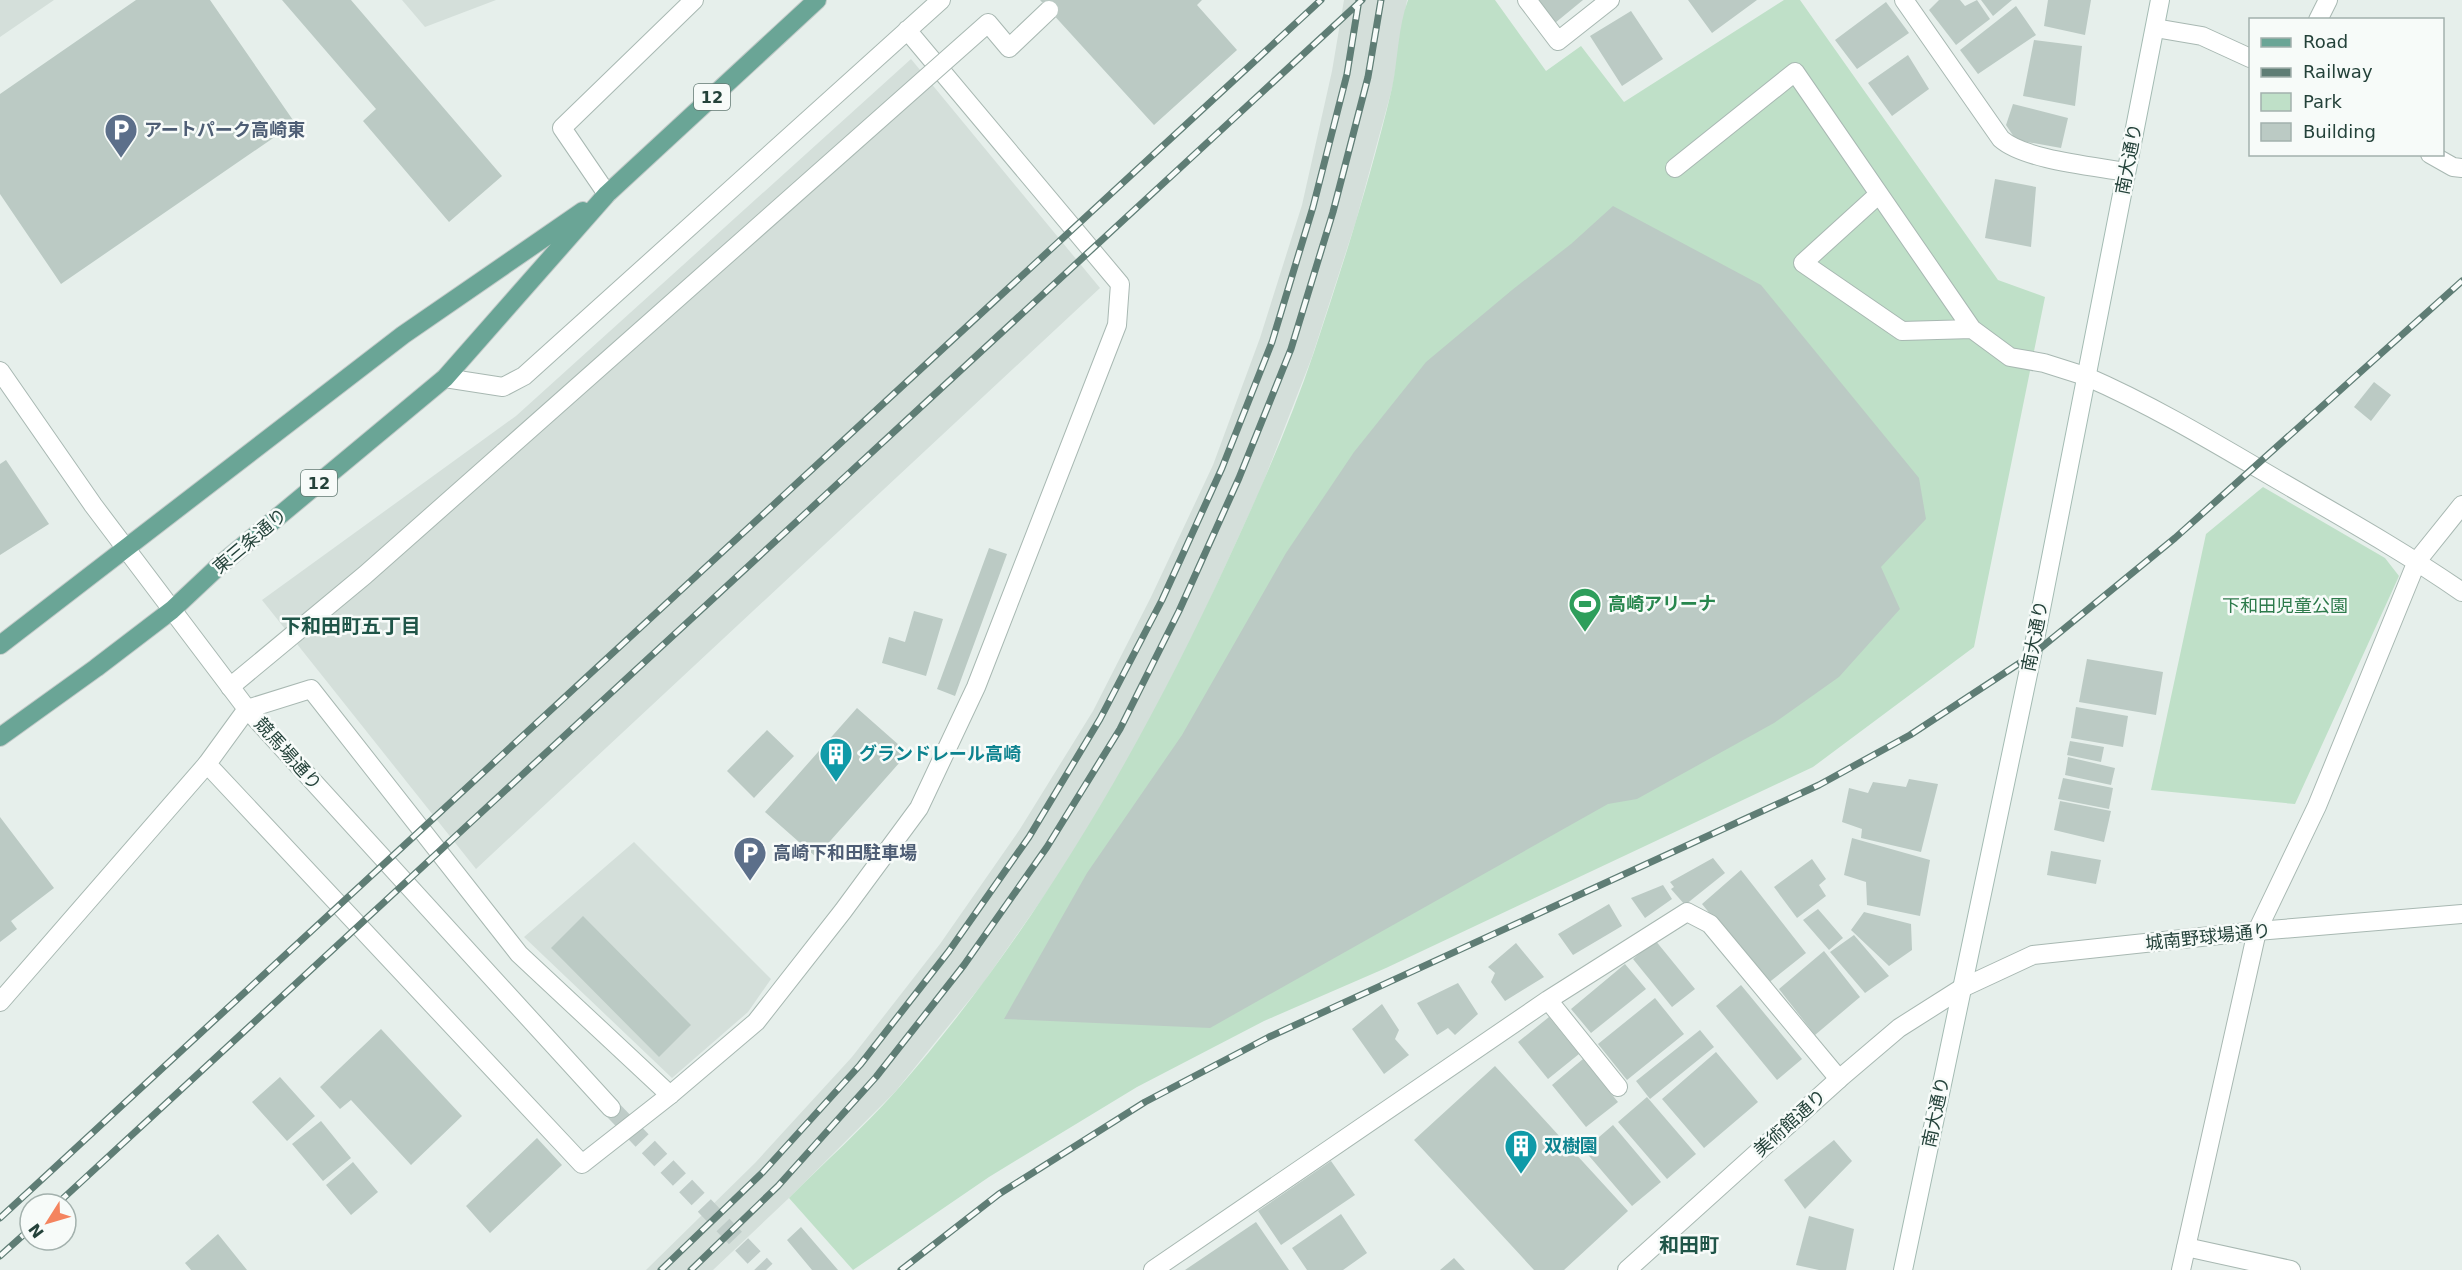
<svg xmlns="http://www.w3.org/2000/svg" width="2462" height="1270" font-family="'DejaVu Sans','Noto Sans JP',sans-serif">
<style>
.built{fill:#d4dfda}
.green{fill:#bfe0c8}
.building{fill:#bbcac4}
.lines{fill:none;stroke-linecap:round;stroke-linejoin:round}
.tertiary-tunnel{stroke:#bfccc8;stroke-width:18;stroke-dasharray:18 9;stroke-linecap:butt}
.service-casing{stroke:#a8b8b2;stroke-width:20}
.minor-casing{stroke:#a8b8b2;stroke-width:20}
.tertiary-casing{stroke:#a8b8b2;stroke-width:20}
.secondary-casing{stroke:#a4bbb3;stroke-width:20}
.primary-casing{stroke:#c2cac8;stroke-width:20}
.service{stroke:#fff;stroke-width:18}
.minor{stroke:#fff;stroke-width:18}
.tertiary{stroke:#fff;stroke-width:18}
.secondary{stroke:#fff;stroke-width:18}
.primary{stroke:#6aa596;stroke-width:18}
.rail-casing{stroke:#5f7d75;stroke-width:7}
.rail{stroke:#f7fbf9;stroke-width:4.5;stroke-dasharray:14;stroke-linecap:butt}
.service-bridge-casing{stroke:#a8b8b2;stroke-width:20;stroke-linecap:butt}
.service-bridge{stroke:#fff;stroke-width:18}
.labels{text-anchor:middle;stroke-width:5;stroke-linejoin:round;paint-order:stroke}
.shield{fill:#f7fbf9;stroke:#637a73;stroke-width:1.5}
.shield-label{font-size:16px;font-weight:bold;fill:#24423a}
.service-label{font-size:18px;font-weight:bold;fill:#4e5e75;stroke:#f7fbf9;text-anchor:start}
.street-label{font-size:18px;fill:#24423a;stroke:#f7fbf9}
.leisure-label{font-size:18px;font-weight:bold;fill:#27864d;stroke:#f7fbf9;text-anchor:start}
.park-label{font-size:18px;fill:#2d7a4b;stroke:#f7fbf9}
.culture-label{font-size:18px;font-weight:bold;fill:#0d838f;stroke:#f7fbf9;text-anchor:start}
.neighbourhood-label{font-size:20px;font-weight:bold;fill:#1f5548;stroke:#f7fbf9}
</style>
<rect width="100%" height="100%" fill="#e6efeb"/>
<path class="built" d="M0,0H54L0,37Z
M402,0H496L425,27Z
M1344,0H1407L1393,85L1356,221L1312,357L1261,488L1201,619L1140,739L1070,859L984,982L895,1092L789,1198L713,1270H646L755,1163L852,1057L940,944L1020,829L1093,711L1151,597L1213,465L1260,338L1302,205L1332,71Z
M911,59L1100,288L476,869L262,600L516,416Z
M634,842L771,979L748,1012L672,1078L524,937Z"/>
<path class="green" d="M1408,0H1495L1546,71L1581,46L1624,102L1784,0H1800L1998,280L2045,297L1974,647L1813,767L1386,968L1264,1021L1137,1087L989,1177L853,1270L789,1198C825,1162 863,1128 896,1091C1034,933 1140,751 1227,562C1259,493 1290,423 1314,352C1343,265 1371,177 1392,88C1398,59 1398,27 1408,0Z
M2263,487L2385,558L2399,576L2295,804L2151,790L2206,534Z"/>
<path class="building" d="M136,0H210L295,123L61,284L0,194V94Z
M282,0H351L502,176L449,222L363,121L376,109Z
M1040,0H1202L1197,5L1237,50L1154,125Z
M1537,0H1583L1555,23Z
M1688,0H1757L1712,33Z
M1939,0H1960L1965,6L1977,0L1990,19L1956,45L1929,10Z
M1981,0H2012L1993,16Z
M2048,0H2091L2085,35L2044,26Z
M1886,2L1909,33L1857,69L1835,40Z
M2016,6L2036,35L1978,74L1960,50Z
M1631,11L1663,59L1622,86L1590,36Z
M2034,40L2082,46L2075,106L2023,96Z
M1908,55L1929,89L1892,116L1868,83Z
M2013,104L2068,118L2061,148L2016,140L2006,125Z
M1995,179L2036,187L2031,247L1985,238Z
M1613,206L1761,285L1919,478L1926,519L1881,567L1900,609L1839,677L1774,723L1637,799L1608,804L1210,1028L1004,1019L1087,873L1182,735L1286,553L1354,452L1426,362L1512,290L1571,244Z
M2374,382L2391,395L2371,421L2354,407Z
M6,460L49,524L0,555V464Z
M989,548L1007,554L955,696L937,689Z
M914,611L943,619L926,676L882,663L889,637L905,642Z
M2087,659L2163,672L2156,715L2079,702Z
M2076,707L2128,716L2123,747L2071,738Z
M857,708L908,753L816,857L765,812Z
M767,730L794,756L754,798L727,771Z
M2070,741L2104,747L2101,762L2067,755Z
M2068,757L2115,768L2111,785L2065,775Z
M2063,778L2113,788L2109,809L2058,799Z
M1909,779L1938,784L1921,852L1861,838L1862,829L1842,822L1849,788L1868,793L1873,782L1906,787Z
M2060,801L2111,811L2104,842L2054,830Z
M0,817L54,888L11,921L17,929L0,942Z
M1852,838L1930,860L1920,916L1867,905L1866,882L1844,875Z
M2051,851L2101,860L2096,884L2047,875Z
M1713,858L1725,873L1685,905L1671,889L1674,887L1670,882Z
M1812,859L1826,879L1819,885L1826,896L1797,918L1774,887Z
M1741,870L1806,953L1767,984L1702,904Z
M1663,885L1672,899L1645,918L1631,898Z
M1609,904L1622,926L1573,955L1558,934Z
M1818,909L1843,938L1829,950L1803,920Z
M1864,912L1911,924L1912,950L1889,966L1851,930Z
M583,916L691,1025L659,1057L551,948Z
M1854,935L1889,976L1865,993L1830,952Z
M1655,940L1695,989L1672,1007L1633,959Z
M1516,943L1544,977L1505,1001L1491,982L1495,973L1488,967Z
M1824,951L1860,997L1815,1035L1779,989Z
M1625,964L1646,989L1591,1033L1571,1009Z
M1458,983L1478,1014L1455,1035L1448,1028L1437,1035L1417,1003Z
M1741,985L1802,1059L1777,1080L1716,1006Z
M1655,998L1684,1034L1627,1080L1598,1044Z
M1382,1004L1399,1030L1395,1039L1409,1055L1384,1074L1352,1029Z
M1549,1017L1579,1054L1548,1079L1518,1042Z
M381,1029L462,1116L411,1165L351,1100L340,1109L320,1087Z
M1700,1030L1714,1047L1650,1099L1636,1081Z
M1716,1052L1758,1102L1704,1148L1662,1099Z
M1583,1059L1618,1102L1586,1127L1552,1085Z
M1495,1066L1628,1211L1564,1270H1534L1414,1140Z
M280,1077L315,1116L287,1141L252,1102Z
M1647,1097L1696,1154L1667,1179L1618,1122Z
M321,1121L351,1158L323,1181L292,1144Z
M1613,1125L1661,1182L1632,1206L1584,1150Z
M537,1138L562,1165L490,1233L466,1206Z
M1834,1140L1852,1161L1805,1209L1784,1180Z
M1331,1161L1355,1195L1281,1245L1258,1211Z
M353,1162L378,1192L351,1215L326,1185Z
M1341,1214L1367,1253L1343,1270H1307L1292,1248Z
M1809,1216L1854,1229L1846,1270H1819L1796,1265Z
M1256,1222L1289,1270H1185Z
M801,1227L838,1270H812L787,1240Z
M218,1234L247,1270H191L185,1263Z
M1454,1258L1465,1270H1440Z"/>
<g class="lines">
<path class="tertiary-tunnel" d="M611,1108L766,1270"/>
<g class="service-casing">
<path id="service" d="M2318,20L2328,0
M1675,168L1795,72L1972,329L2010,357L2044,363L2085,376
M1879,194L1803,263L1902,331L1972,329
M230,687L365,575L504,452"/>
</g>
<g class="minor-casing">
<path id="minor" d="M1527,0L1558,41L1610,0
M1904,0L2001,139C2025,160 2093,166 2126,172
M2155,28L2202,36L2250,58
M2430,154L2453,167L2462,168
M2085,376C2152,405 2215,443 2278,480C2340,516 2403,551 2462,592
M445,378L503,387L524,376L941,0
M1548,1000L1618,1087
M0,1002L207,764
M670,1095L756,1022L843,911L919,808L976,687L1117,325L1120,284L907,30
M2186,1247L2291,1270
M1153,1270L1548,1000L1687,912L1710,924L1839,1079
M2181,1270L2257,931L2317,806L2417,561L2462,505"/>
</g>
<g class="tertiary-casing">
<path id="tertiary" d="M607,194L562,128L694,0
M0,371L93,505L247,709L611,1108
M311,689L519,954L670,1095L582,1164L207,764L247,709Z
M1627,1270L1839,1079L1899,1028L1962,988L2033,955L2257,931L2462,914"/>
</g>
<g class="secondary-casing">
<path id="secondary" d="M1903,1270L2032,655L2160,0"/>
</g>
<g class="primary-casing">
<path id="primary" d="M0,645L403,335L583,211
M0,737L96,668L172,610L220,565L445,378L607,194L817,0"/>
</g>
<use href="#service" class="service"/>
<use href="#minor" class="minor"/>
<use href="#tertiary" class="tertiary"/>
<use href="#secondary" class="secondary"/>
<use href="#primary" class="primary"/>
<g class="rail-casing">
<path id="rail" d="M57,1204L1362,0
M0,1218L1321,0
M0,1256L30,1229
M661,1270L763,1172L860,1065L949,951L1029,837L1100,719L1162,600L1222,468L1272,342L1313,207L1347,74L1359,0
M691,1270L778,1186L876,1077L964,965L1047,847L1120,729L1179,611L1239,478L1291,349L1333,212L1368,77L1381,0
M901,1270L999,1194L1145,1102L1269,1037L1819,785L1910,735L2032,655L2175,538L2462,281"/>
</g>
<use href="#rail" class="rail"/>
<g class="service-bridge-casing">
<path id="service-bridge" d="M504,452L988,23L1009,48L1049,10"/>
</g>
<use href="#service-bridge" class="service-bridge"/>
</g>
<defs>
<g id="parking-pin" transform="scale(1.725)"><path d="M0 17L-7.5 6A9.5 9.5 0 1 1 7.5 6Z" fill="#5c6f8a" stroke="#f7fbf9"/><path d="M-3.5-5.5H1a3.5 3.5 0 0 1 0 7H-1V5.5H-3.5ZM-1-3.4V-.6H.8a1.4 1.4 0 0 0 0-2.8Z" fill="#fff"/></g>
<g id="stadium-pin" transform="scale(1.725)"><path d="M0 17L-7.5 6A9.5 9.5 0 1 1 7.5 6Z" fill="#2e9e5b" stroke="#f7fbf9"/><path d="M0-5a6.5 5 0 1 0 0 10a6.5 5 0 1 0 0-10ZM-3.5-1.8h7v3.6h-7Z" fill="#fff"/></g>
<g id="building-pin" transform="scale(1.725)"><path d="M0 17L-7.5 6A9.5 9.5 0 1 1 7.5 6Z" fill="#0f9aa8" stroke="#f7fbf9"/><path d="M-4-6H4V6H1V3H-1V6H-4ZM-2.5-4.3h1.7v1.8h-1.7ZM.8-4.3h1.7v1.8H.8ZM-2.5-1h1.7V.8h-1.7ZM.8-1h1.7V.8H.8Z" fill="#fff"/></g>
</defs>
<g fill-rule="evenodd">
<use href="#parking-pin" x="121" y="130"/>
<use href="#stadium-pin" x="1585" y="604"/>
<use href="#building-pin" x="836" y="754"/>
<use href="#parking-pin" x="750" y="853"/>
<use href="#building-pin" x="1521" y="1146"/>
</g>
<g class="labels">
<g class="shield">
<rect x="694" y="84" width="36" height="26" rx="4.5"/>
<rect x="301" y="470" width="36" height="26" rx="4.5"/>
</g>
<g class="shield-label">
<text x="712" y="103">12</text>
<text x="319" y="489">12</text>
</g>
<g class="service-label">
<text x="144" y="136">アートパーク高崎東</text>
<text x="773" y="859">高崎下和田駐車場</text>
</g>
<g class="street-label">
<text transform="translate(2129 159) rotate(-79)" y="6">南大通り</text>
<text transform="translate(250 541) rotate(-40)" y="6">東三条通り</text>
<text transform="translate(2035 636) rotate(-79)" y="6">南大通り</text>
<text transform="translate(288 754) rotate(48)" y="6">競馬場通り</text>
<text transform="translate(2208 937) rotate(-6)" y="6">城南野球場通り</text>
<text transform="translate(1936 1112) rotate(-78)" y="6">南大通り</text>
<text transform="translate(1790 1123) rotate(-42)" y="6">美術館通り</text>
</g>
<g class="leisure-label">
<text x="1608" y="610">高崎アリーナ</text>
</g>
<g class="park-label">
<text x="2285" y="612">下和田児童公園</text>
</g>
<g class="culture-label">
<text x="859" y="760">グランドレール高崎</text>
<text x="1544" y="1152">双樹園</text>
</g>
<g class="neighbourhood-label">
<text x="351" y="633">下和田町五丁目</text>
<text x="1689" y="1252">和田町</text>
</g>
</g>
<rect x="2249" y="18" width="195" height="138" fill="#f7fbf9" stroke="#a3b1ad" stroke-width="1.5"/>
<rect x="2261" y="38" width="30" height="9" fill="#6aa596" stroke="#a3b1ad" stroke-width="1.5"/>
<text x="2303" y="48" font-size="18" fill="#24423a">Road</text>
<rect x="2261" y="68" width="30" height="9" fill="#5f7d75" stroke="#a3b1ad" stroke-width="1.5"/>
<text x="2303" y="78" font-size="18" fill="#24423a">Railway</text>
<rect x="2261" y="93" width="30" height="18" fill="#bfe0c8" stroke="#a3b1ad" stroke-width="1.5"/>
<text x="2303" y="108" font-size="18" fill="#24423a">Park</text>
<rect x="2261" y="123" width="30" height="18" fill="#bbcac4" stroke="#a3b1ad" stroke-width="1.5"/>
<text x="2303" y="138" font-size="18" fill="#24423a">Building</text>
<g transform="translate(48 1222) rotate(233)"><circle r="28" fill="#f7fbf9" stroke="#a3b1ad" stroke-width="1.5"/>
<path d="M0-4.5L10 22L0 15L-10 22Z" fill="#f4845f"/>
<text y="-9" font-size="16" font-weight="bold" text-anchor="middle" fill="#24423a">N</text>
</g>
</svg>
